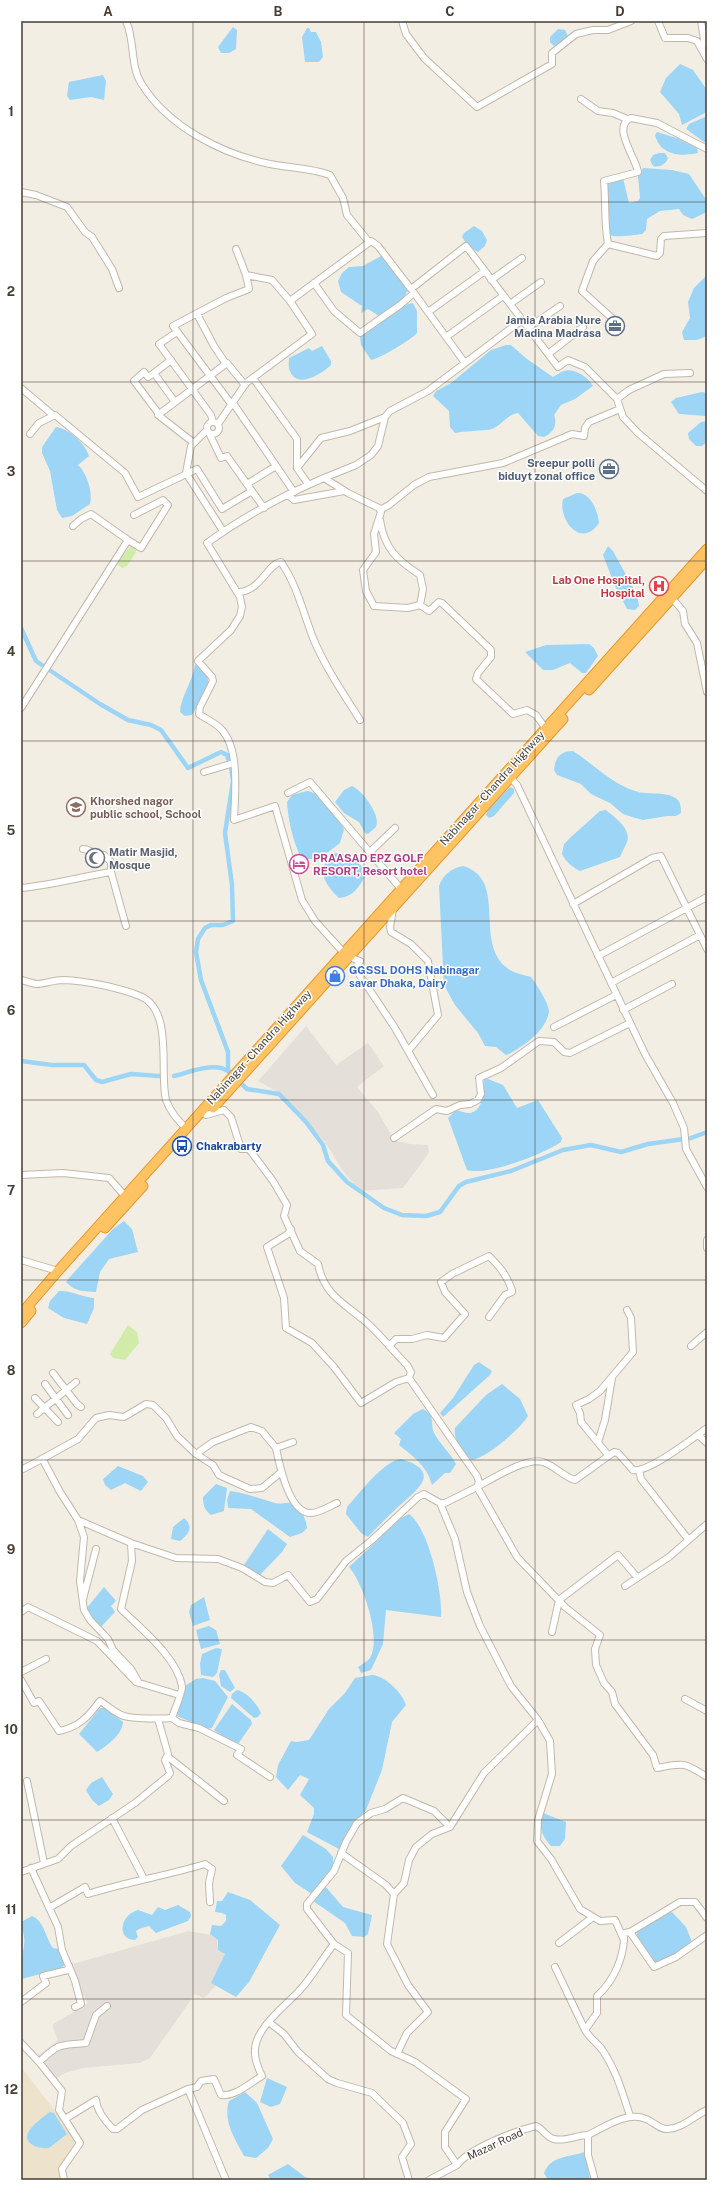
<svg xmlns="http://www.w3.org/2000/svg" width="728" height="2201" font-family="'Public Sans',sans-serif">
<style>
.industrial{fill:#e5dfd9}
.education{fill:#ede3cd}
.green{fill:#d1ebaa}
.water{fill:#9cd5f5}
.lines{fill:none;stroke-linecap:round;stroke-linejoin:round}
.canal{stroke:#9cd5f5;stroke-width:4.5}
.minor-casing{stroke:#c2b8a9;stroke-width:8}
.highway-casing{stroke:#e7982a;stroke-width:11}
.minor{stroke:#fff;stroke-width:6}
.highway{stroke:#ffc363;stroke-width:9}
.grid{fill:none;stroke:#463e34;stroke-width:1;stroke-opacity:0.55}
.labels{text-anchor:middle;stroke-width:3;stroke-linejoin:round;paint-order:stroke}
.service-label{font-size:11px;font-weight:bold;fill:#4e5e75;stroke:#fff;text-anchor:end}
.health-label{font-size:11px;font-weight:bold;fill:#be3a42;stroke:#fff;text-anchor:end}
.street-label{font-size:11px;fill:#463e34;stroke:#fff}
.education-label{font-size:11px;font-weight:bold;fill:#785e54;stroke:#fff;text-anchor:start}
.worship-label{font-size:11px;font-weight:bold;fill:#5b616d;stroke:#fff;text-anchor:start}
.hotel-label{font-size:11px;font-weight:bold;fill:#b23c85;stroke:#fff;text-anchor:start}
.shop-label{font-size:11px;font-weight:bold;fill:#366cbe;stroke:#fff;text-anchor:start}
.transit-label{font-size:11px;font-weight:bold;fill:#164399;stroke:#fff;text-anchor:start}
.neatline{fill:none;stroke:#463e34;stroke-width:1.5}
.grid-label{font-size:13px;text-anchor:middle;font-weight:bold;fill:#463e34}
</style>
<rect width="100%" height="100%" fill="#f3eee4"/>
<path class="industrial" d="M306,1026L336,1065L368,1043L384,1066L357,1087L378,1112L394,1140L410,1144L428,1145L429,1153L403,1188L360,1191L343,1171L325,1142L283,1095L258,1081Z
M188,1931L217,1936L218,1950L238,1962L204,1998L195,1994L150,2058L140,2063L83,2068L65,2073L56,2079L36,2057L58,2040L52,2025L88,2003L66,1966Z"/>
<path class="education" d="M21,2067L78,2141L58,2170L63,2180H21Z"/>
<path class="green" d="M131,546L135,548L136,552L127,566L122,568L118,565V561Z
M128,1325L137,1332L139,1343L125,1360L113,1358L110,1354Z"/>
<path class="water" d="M233,27L237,30L236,49L229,53H221L218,47Z
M307,28H309L311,32H316L321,42L323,57L319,62H305L302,37Z
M558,29L565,30L568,36L567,39L554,46L550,42V37Z
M680,64L693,70L707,90V112L682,125L679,114L660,92L666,78Z
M103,75L106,81L104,100L91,97L70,100L67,96L69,82Z
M707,116V144L686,129L689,124Z
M657,132L677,138L697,148L698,153C680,157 660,155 655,135Z
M659,153H665L668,158C666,164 660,168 653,166L650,160L653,155Z
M643,168L672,170L689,174L707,201V212L692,219L683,215L679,209L660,211L647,219L646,230L642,234C633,235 616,238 609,235L607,184L623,178L629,203L638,201L640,198L638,176Z
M474,226L482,231L487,240L485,246L478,252L469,247L462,237L464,233Z
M381,256L385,257L408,289L404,298L396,307H391L379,316L368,309L361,313L362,306L341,292L338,281L342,273L349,267L363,266Z
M707,275V336L697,340H684L682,332L690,318L688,302L694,288Z
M408,304L413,303L417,311V333C411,340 379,359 371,360L361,345L360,336Z
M506,345H511L527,359L553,377C557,375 560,372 564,371C574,367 589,378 593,386L575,399L561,405L554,415C558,425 553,433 544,437L538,436L518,413C506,414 500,429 487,430C476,431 466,431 455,433L450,427L449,411L433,396L436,391L451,383L491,350Z
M322,346L331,361V365C323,373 297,390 290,371C288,368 289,362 289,358L309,348L312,351Z
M702,392L707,393L706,416L679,414L671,402L676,398Z
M707,421V442L702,446H696L689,439L688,433L701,422Z
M56,427C69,429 85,443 89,456L78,465C87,473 93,493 90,504L72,516L62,518L57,510L50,471L42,453V447Z
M577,493C591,492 598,512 599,523C582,549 558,521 563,499Z
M608,546L613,551L637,595L639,606L635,610L627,609L615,586L603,555Z
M589,644L594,648L598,656L586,673H582L570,663L553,670H543L525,652L546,645Z
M195,664L207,675L209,685L192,715L185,716L180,712C180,698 193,681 195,664Z
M573,751C592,763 612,784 635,791C648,796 664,790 677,799C681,803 681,808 681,813L676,816H667L643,820L632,817L623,814L610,803L591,794L581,784L557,775L554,770C555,758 560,751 573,751Z
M352,786C363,791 381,815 376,827L368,834L365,833L359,822L344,813L335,802L344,790Z
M510,787L514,789V793L494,816L489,818L486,815L489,808Z
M307,791C323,793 336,815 344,829L340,843L319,859H302C293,843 288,820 287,802L292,795Z
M606,810C614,817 632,829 627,842C625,847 622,852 620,857L580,871C572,867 566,862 562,854L564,844L572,836L600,811Z
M335,853C350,853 361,862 366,875C359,887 353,897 339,898C332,892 318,875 324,865C327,860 331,856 335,853Z
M463,866C508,879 474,941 506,967C512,973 524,975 531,977C536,983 549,1004 549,1011C547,1030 524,1046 509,1054L506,1055L496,1047L485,1046L478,1033L455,1005L444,985L439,886C443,875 451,868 463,866Z
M488,1079L503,1085L517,1108L538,1100L562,1138L561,1142C544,1154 487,1176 467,1170L448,1118L455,1111C460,1110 463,1113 467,1113C483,1114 485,1090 484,1080Z
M124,1221L132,1229L138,1252L109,1259L100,1272L96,1292C84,1291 75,1292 66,1282L70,1277L113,1229Z
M59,1291C71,1290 82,1297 94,1298V1308L87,1324L64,1318L48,1308L50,1301Z
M479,1362L492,1371L490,1375L443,1417L440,1413L453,1398L474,1365Z
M502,1384L520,1399L528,1416C520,1429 488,1457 472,1460C463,1453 453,1441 455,1428L486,1395Z
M423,1409C436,1415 430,1424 434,1433C440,1444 450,1453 456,1464L450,1473H445L432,1485C427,1466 414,1457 399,1445L401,1439L394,1433L413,1414Z
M401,1459C445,1472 415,1491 396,1509C386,1518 377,1527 368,1537L361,1533L346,1514L347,1507C359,1494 383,1461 401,1459Z
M118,1466L143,1476L148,1482L141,1491L125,1483L111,1490L105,1485L103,1479Z
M216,1484L227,1488L224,1511L211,1515C204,1510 203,1504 203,1497Z
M230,1491C246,1493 260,1499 275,1503C281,1505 288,1501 294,1504C302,1509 306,1520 307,1528L302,1533L290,1537L251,1509L228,1508L227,1500Z
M409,1514C429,1528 443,1594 441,1617L386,1610L383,1644L371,1670L361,1673L358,1667C362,1664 367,1662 370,1658C382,1638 363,1583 349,1567L401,1518Z
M184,1518C194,1527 189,1534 180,1541L171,1539L173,1527Z
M268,1529L287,1544L282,1552L260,1575L247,1569L244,1565Z
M104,1587L116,1601L111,1606L115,1612L100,1628L86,1609Z
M204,1597L210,1620L193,1626L189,1612L191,1605Z
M209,1626L216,1630L220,1644L201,1649L196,1630Z
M216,1648L222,1649L217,1673L213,1677L201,1675L200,1664L202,1654Z
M221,1670H225L235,1688L230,1692L221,1686L219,1675Z
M372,1675C385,1676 402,1692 406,1705L392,1722L382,1770L366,1810L346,1834L339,1849L307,1832L314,1814V1808L300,1795L309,1779L300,1775L288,1790L276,1777L278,1765L291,1741L296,1742L309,1740L329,1709L345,1693L355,1678Z
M203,1678L215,1681L228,1697L212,1728L208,1729L177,1716L185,1686L196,1679Z
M237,1690C247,1692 257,1704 261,1713L258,1717L254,1718L231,1698L232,1694Z
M232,1704L251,1720L252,1724L238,1744H234L214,1730Z
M100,1708H104L123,1722C122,1735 108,1745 97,1752L79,1734Z
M102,1777L113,1794L109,1800L99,1806L92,1800L86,1790L91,1783Z
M543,1813L566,1822L565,1839L560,1846H551C541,1834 538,1827 543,1813Z
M303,1835L326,1849L333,1857V1867L312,1894L295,1883L281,1866Z
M325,1886L343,1907L372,1915L368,1934L364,1937L352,1936L345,1923L313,1901Z
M228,1892L250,1900L280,1925L249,1982L236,1997L211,1983L225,1954L218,1950V1940L210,1934L212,1925L221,1926L226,1921V1915L222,1913L215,1912L217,1901H222Z
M178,1905L190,1912L191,1916L188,1921L156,1933L149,1926L139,1929L136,1931L138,1937L135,1940C116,1939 120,1915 138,1910L152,1915L158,1907L165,1910Z
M672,1912L686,1927L692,1942L674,1955L656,1963L637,1937V1932L664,1914Z
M32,1916C44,1920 46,1939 53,1948L59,1949L65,1963L62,1968L22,1979C17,1965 26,1950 24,1937C24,1932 21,1928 21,1922Z
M267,2078L287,2087L280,2104L271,2107L260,2102Z
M245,2092L257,2103L273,2139L268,2148L256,2158L244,2156C234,2137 223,2122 229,2101Z
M50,2112L54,2113L67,2134L49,2148C41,2149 23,2145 28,2133C31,2126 44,2116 50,2112Z
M585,2152L590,2179L589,2180H548L544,2173C550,2156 569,2157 585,2152Z
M288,2164L305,2177L314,2180H271L268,2175Z"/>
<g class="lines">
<path class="canal" d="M21,628L36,661L100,704L128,720L151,725L161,730L188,768L221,752L227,755L229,762
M231,766L233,781L225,833L232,885L233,921L223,925H211L205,928L198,939L196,952L201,980L228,1052V1069L230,1073L247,1089L279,1094L306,1122L323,1145L328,1161L347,1182L384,1208L402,1215L426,1216L440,1212L459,1186L466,1182L511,1171L563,1150L591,1145L621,1152L648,1144L691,1138L707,1132
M21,1061L52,1065H84L96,1080L102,1082L131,1074L159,1076
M174,1076C190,1072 216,1061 229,1072"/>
<g class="minor-casing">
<path id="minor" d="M126,21C135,40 130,65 141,83C168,127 222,154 270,164C290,168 311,168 330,175L343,198L347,215L369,242
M402,21L406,34L424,58L477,107L552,64V53L576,34L593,30H608L631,21
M658,21L665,38H688L697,41L707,59
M701,21L704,39L702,49
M581,99L598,111L613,113L627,119
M21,192L36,195L67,207L85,232L92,237L112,269L119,288
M608,244L657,256L660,253L661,239L664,236L707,233
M236,249L246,275L272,280L290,301
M491,280L522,258
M314,283L334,311L360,333L400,305L414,293
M412,290L465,363
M510,304L541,282
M428,312L485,271
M197,314L214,346L226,364
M614,320L582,291L593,261L608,244C604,223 606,203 604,181L638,172C636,158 611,126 631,118L657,123L707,149
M528,328L560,306
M177,332L159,344L211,415L213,422
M446,337L503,296
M548,354L583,327
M154,373L171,360
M253,378L297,439V468L308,484
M21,388L53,415
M617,399L623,417L638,433L707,491
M233,403L294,492
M232,405L173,326L226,298L249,289L246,275
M159,414L134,381L144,372L148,377L154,373L175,402
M207 428a6 6 0 1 1 12 0a6 6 0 1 1-12 0Z
M218,424L246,383L312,334L290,301L371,241L378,246L411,289L466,246L558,367L568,360L585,367L617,399L629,390L664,374L690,373
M207,430L191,446L186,473L223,531
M209,433L221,458L227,456L264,508
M30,434L39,423L55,415L125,473L138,497L197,469L222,509L252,491
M194,443L158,415L227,363L245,385
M297,468L321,438L350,431L385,417
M324,478L356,465L371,455L378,446L385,417L390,411L428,391L522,320
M247,484L276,466
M288,495L294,500L344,491
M380,510L389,505L414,485L429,477L503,463L572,434L584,436L585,428L589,422L620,409
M380,520C384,548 397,560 420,575L423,589L420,605
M73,526L81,519L91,514L128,540
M237,592C260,593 268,563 281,562C297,585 303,612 313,638C325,667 343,693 360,720
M672,598L683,611L685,624L697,643L707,692
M21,708L128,540L141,548L168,505L163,500L134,515
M204,772L234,763
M511,778L517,785L645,1054L673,1103L684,1128L686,1149L707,1187
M288,793L310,782L401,889
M83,849C91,849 95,856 104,855L111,862V872L126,926
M370,852L395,828
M21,888C51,885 81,877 111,872
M573,904L652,858L661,856L707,949
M393,909L390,927L391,932L411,944L428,961L438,1015L408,1051
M344,953L315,921L302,900L275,806L234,820C235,795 240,750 222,730C216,723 206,719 199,714L200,707L213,681L212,677L198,661L231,630L240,616L242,607L240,597L207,543C243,517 284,495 324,478L348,493L379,508L381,512L374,534L376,552L363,570L366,591L374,606L408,608L420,605L429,611L439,602L442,603L491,650V657L478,673L476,679L513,714L527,710L536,715L546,729
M598,956L707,897
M349,957L360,961L355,968L395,1028L433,1095
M21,980C25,981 31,983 36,984C44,984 54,980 63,980C87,981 117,987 140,996C174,1010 159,1071 166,1100C170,1111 178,1121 187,1129
M611,983L700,935
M623,1010L672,984
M554,1027L616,995
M206,1115L224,1110L231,1117L241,1149H249L273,1181L287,1205L284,1216L300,1251L318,1264C324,1295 344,1303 366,1322C381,1335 393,1351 407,1365L411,1372L409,1378
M394,1138L436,1109L447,1111L460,1105L470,1104L478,1100L481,1094L479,1078L501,1068L539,1041L554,1042L564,1052L570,1053L630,1023
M21,1175L63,1173L109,1178L125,1196
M291,1229L288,1234L267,1247L284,1298L286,1328L312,1343L334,1367L361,1403L396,1382L409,1378L477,1476L479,1482L477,1487C492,1479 526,1457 543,1462C555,1466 564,1477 575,1480L614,1452L618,1453L633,1470C649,1473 693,1438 707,1428
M707,1240V1248
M21,1260L58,1271
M389,1346L396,1339H412L427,1335L444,1338L465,1314L445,1292L441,1282L452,1274L489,1256C499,1266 507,1275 512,1290V1292L505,1295L489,1317
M691,1346L707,1332
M53,1373L77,1404L81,1407
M45,1384L68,1415
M35,1398L58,1422
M37,1414L76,1382
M698,1435L707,1443
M598,1442L605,1420L612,1378
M276,1448C279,1463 289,1514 311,1513C319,1513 330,1506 337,1503
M196,1454L213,1465L219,1475L250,1489L262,1488L280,1473
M608,1455L581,1422L580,1413L576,1405L589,1399L600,1391L633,1352L631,1318L627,1310
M40,1460L78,1439L96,1418L109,1415L124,1417L146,1404L153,1405L166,1418L177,1436L196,1454L213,1442L251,1427L262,1431L276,1448L293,1442
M21,1470L40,1460H43L60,1492L78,1520L84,1537L80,1581L84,1610L90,1620L108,1639L113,1650L131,1669L139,1683
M639,1470L641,1479L688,1539
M440,1503L455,1539L467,1592L480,1626L511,1686L538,1720L550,1741L552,1774L538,1820L537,1841L551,1859L580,1909L600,1921L615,1920L624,1940
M78,1520L131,1543L132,1561L121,1609C140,1628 177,1657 182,1686C183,1691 174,1711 172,1718
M131,1543L176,1558L218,1559L242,1568L265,1582L273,1583L288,1575L310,1602L317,1599L346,1561L372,1540L418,1497L424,1494L440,1503H445L477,1487L517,1557L565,1607L600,1635L595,1649L596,1665L604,1683L612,1692L615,1704L653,1755L657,1768C684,1763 684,1762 707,1777
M625,1586L669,1557L707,1524
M83,1599L96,1549
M21,1612L28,1607L97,1641L136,1682L179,1695
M552,1632L559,1600L618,1555L637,1577
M21,1672L46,1659
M21,1680L34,1703L39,1701L59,1731C79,1727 88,1717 100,1701C107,1705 116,1714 124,1716C133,1719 162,1719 172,1718L179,1723L199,1728L241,1749L237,1755L270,1777
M685,1699L707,1711
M167,1756L224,1801
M27,1781L44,1863
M112,1818L144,1879
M450,1827L434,1811L403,1798L385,1809L371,1813L357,1823L346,1842L334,1871L307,1904V1909L334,1944L348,1953L346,2015L391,2051L415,2062L466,2099L445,2132V2147L457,2165
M341,1853L386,1885L394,1894L387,1944L408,1985L428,2012L407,2033L397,2054
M31,1868L58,1927L62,1950L75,1981L81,2004L75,2007
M21,1872L58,1859L71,1846L135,1803L168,1776L170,1773L165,1760L168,1754L158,1719
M394,1894L404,1883L409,1860L416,1847L432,1834L450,1827L484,1773L538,1720
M49,1908L85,1887L88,1894C126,1882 166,1876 205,1864L212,1869L209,1883L210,1902
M630,1932L680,1902H695L707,1918
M559,1943L593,1917
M555,1967L585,2030
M21,2002L46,1983L43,1976L68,1970L69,1966
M270,2023L284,2034L298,2052L328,2079L337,2083L372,2093L403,2123L411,2144L402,2157L409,2180
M21,2043L39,2062L62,2091L59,2110L80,2143L62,2169L64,2180
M39,2062C61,2042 58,2046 86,2043L96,2015L107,2006
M188,2089L226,2180
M630,2116C623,2094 616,2070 603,2051C598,2043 590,2039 585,2030L597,2013V1996C614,1981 625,1956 624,1933L630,1932L654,1967L676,1957L707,1935
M65,2119L96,2100C97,2111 105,2121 113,2129H117L142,2110L188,2089L197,2087L201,2081L214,2079L221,2095C235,2097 250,2083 262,2076C258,2068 254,2059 255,2049C256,2028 285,2006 299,1991C312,1977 322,1959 334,1944
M588,2135C605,2127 627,2111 646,2119C654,2122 660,2130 668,2129C683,2128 694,2116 707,2110
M429,2180L457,2165C470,2148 515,2131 536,2126C543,2129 546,2137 554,2139C565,2142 577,2135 588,2135V2155L595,2180"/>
</g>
<g class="highway-casing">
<path id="highway" d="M589,690L707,559
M213,1108L563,719
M105,1228L143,1186
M21,1314L58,1271L707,549
M21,1323L31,1311"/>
</g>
<use href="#minor" class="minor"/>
<use href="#highway" class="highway"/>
</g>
<path class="grid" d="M193,21V2180M364,21V2180M535,21V2180M21,202H707M21,382H707M21,561H707M21,741H707M21,921H707M21,1100H707M21,1280H707M21,1460H707M21,1640H707M21,1820H707M21,1999H707"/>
<defs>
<g id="office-ring" transform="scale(1)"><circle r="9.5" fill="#fff" stroke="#5c6f8a" stroke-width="1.5"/><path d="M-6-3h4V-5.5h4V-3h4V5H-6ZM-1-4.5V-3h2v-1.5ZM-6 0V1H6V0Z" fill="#5c6f8a"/></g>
<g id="hospital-ring" transform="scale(1)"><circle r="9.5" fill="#fff" stroke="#e0444e" stroke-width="1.5"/><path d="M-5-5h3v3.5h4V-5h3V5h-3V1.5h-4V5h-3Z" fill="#e0444e"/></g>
<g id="school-ring" transform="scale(1)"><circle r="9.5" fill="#fff" stroke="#8d6e63" stroke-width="1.5"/><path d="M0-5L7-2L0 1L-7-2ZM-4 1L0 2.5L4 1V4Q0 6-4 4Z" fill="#8d6e63"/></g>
<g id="mosque-ring" transform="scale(1)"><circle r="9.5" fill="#fff" stroke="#6b7280" stroke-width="1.5"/><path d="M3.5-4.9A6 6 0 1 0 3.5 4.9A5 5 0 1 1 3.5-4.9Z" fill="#6b7280"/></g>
<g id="hotel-ring" transform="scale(1)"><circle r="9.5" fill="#fff" stroke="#d1479c" stroke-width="1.5"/><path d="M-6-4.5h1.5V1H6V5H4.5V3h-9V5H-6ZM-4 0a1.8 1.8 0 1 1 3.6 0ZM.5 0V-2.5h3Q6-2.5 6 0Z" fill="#d1479c"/></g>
<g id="shop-ring" transform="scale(1)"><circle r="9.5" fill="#fff" stroke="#3f7fe0" stroke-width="1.5"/><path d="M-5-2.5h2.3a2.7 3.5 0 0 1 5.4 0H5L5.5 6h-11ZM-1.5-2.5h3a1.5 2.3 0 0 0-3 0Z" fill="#3f7fe0"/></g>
<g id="bus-ring" transform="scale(1)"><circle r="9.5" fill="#fff" stroke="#1a4fb4" stroke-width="1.5"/><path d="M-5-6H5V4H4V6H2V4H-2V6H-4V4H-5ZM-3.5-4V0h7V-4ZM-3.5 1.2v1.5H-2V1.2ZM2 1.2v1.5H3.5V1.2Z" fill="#1a4fb4"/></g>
</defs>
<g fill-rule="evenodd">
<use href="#office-ring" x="615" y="326"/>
<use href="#office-ring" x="609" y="469"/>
<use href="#hospital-ring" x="659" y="586"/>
<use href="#school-ring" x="76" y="807"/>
<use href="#mosque-ring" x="95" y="858"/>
<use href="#hotel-ring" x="299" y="864"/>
<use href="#shop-ring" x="335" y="976"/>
<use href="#bus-ring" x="182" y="1146"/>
</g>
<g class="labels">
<g class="service-label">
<text x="601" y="324">Jamia Arabia Nure<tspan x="601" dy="13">Madina Madrasa</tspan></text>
<text x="595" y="467">Sreepur polli<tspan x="595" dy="13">biduyt zonal office</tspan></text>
</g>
<g class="health-label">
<text x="645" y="584">Lab One Hospital,<tspan x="645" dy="13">Hospital</tspan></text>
</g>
<g class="street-label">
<text transform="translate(492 788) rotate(-48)" y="4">Nabinagar - Chandra Highway</text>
<text transform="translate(259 1047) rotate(-48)" y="4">Nabinagar - Chandra Highway</text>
<text transform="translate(495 2144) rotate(-25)" y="4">Mazar Road</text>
</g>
<g class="education-label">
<text x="90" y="805">Khorshed nagor<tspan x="90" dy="13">public school, School</tspan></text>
</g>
<g class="worship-label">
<text x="109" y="856">Matir Masjid,<tspan x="109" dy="13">Mosque</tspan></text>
</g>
<g class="hotel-label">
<text x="313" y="862">PRAASAD EPZ GOLF<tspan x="313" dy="13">RESORT, Resort hotel</tspan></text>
</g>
<g class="shop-label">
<text x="349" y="974">GGSSL DOHS Nabinagar<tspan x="349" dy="13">savar Dhaka, Dairy</tspan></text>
</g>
<g class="transit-label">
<text x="196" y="1150">Chakrabarty</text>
</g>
</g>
<rect width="728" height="2201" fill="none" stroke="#ffffff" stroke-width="44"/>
<rect x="22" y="22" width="684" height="2157" class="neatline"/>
<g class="grid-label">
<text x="108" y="16">A</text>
<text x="278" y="16">B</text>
<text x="450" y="16">C</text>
<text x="620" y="16">D</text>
<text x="11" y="116">1</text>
<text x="11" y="296">2</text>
<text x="11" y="476">3</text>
<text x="11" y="656">4</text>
<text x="11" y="835">5</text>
<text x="11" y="1015">6</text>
<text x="11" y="1195">7</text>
<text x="11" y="1375">8</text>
<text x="11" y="1554">9</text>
<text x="11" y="1734">10</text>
<text x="11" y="1914">11</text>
<text x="11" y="2094">12</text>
</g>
</svg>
